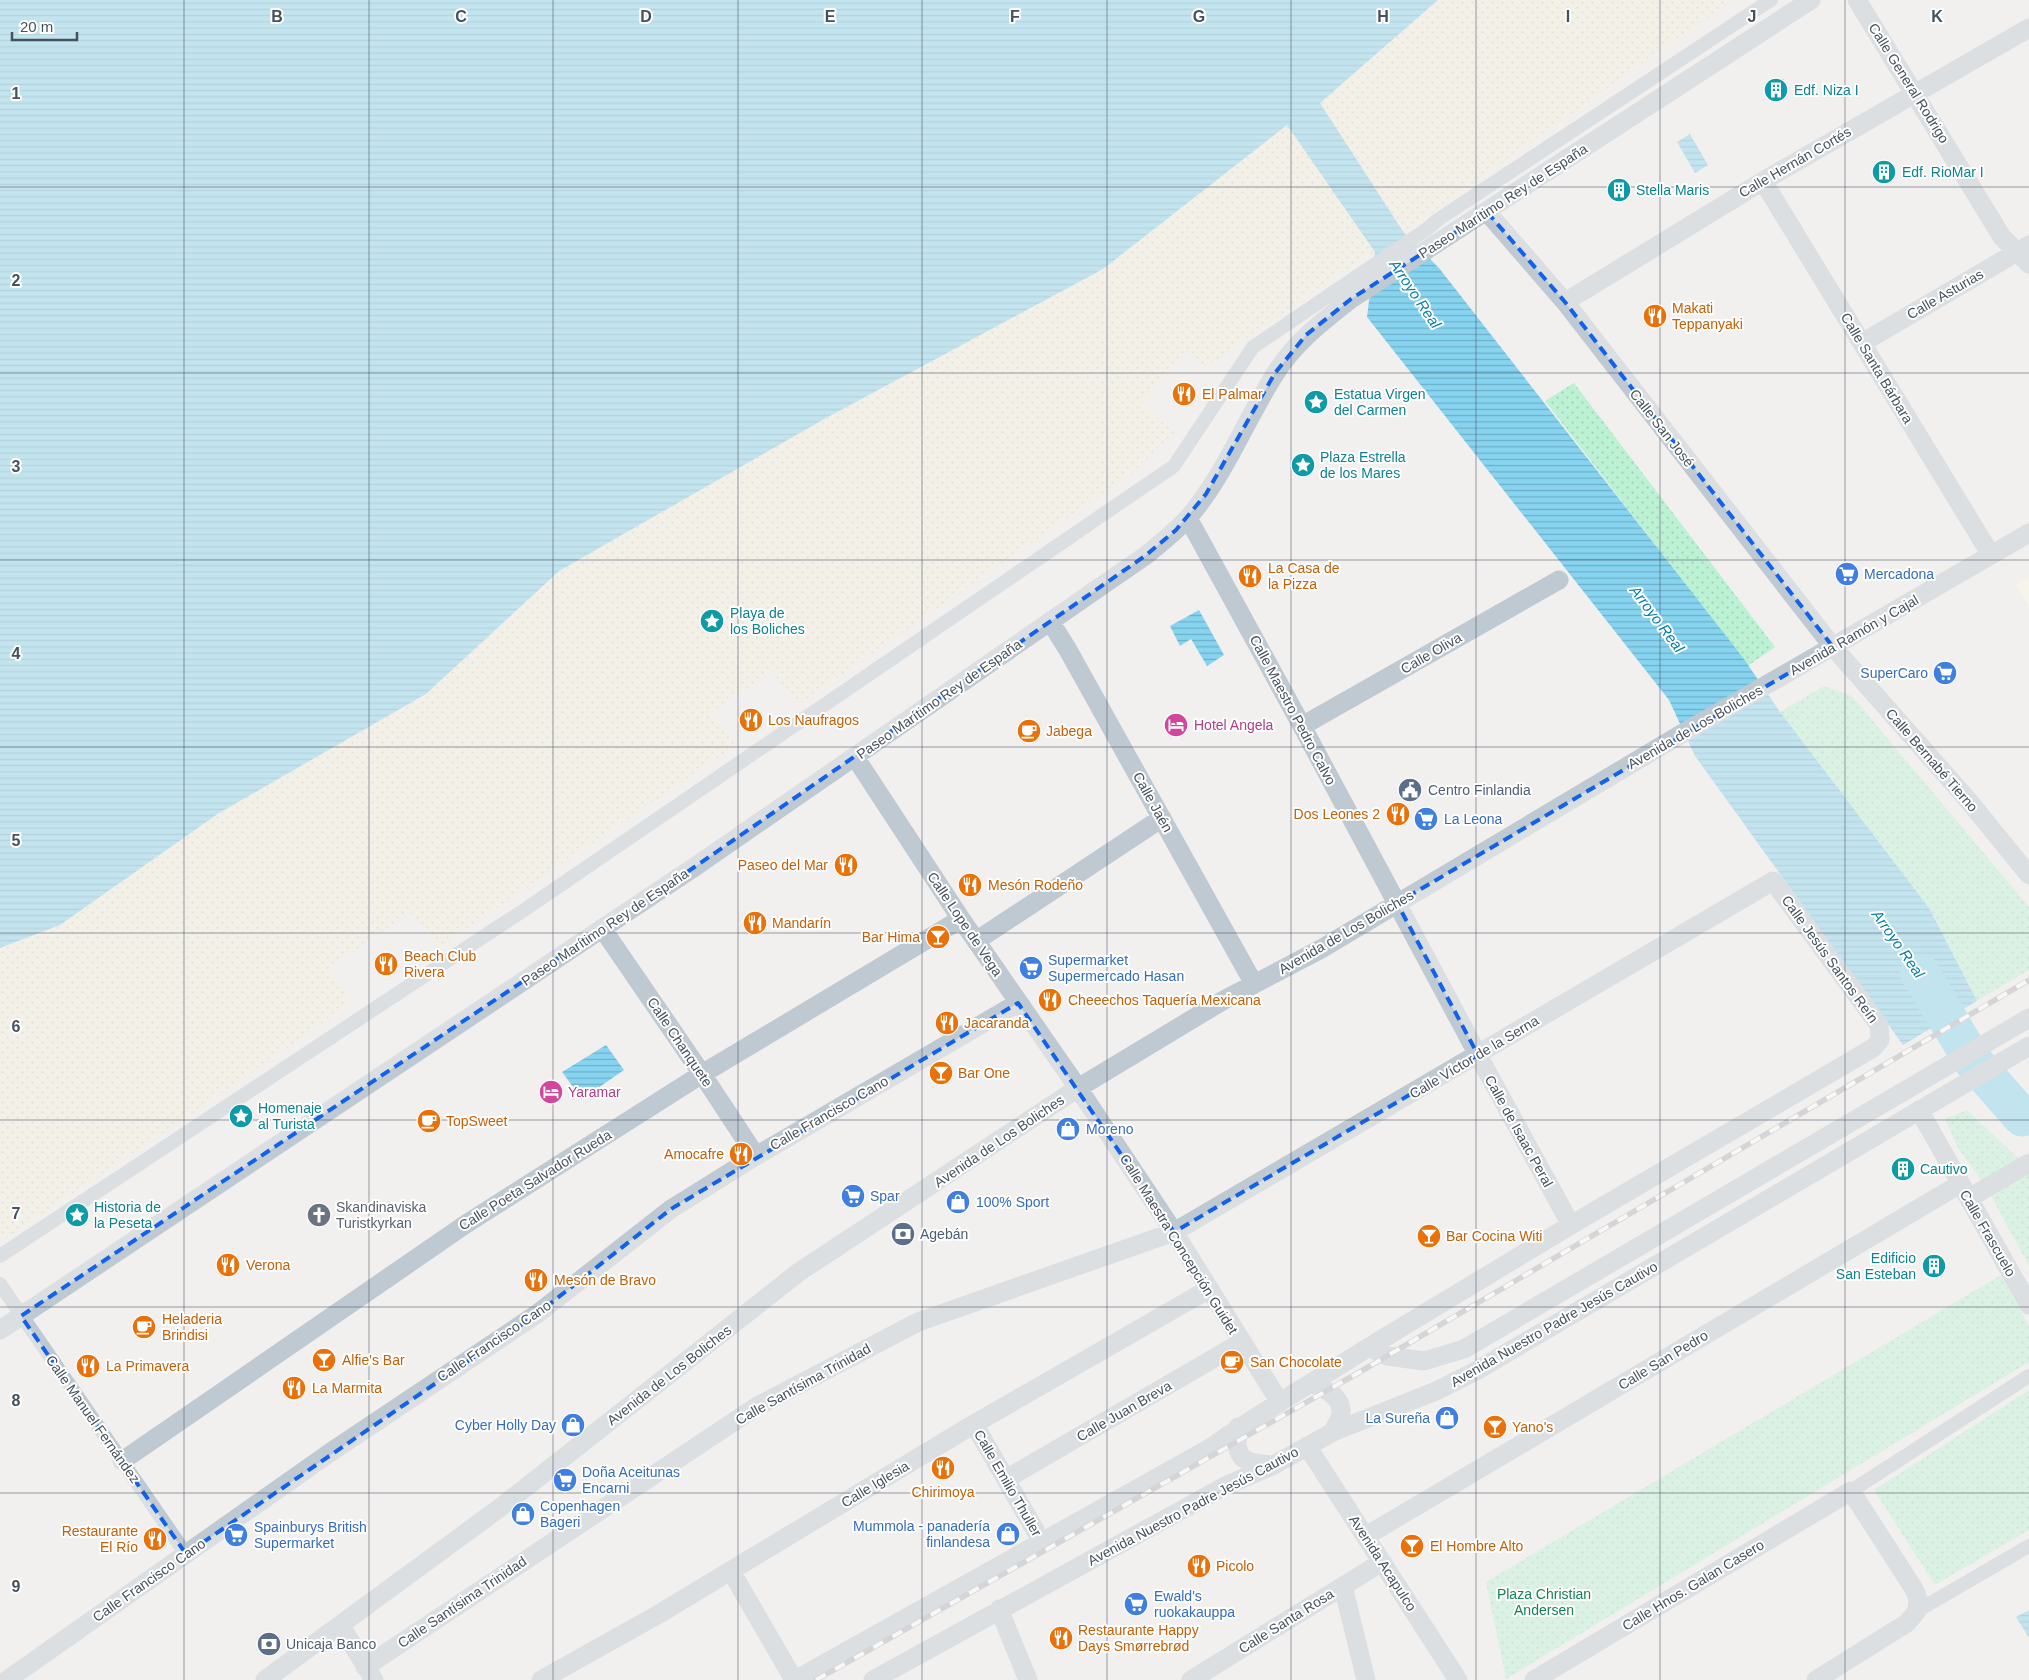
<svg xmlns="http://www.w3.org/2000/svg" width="2029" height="1680" font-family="Helvetica,sans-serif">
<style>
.commercial{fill:#fdf8e9}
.sand{fill:url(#sand-dots)}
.park{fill:url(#park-dots)}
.water{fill:url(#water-rules)}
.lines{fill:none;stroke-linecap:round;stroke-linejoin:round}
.river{stroke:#87d4f0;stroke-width:39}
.pedestrian{stroke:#bfc9d2;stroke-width:14}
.minor{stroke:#bfc9d2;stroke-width:19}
.rail-casing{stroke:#b1b4ba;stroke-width:5.5}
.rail{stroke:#fff;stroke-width:4;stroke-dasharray:11;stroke-linecap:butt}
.marked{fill:none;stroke:#1061eb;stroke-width:4;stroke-dasharray:10 6;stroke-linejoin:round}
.grid{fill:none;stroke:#46515e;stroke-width:1;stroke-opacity:0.55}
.labels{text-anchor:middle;stroke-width:4;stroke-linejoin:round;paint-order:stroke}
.street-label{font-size:14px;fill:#46515e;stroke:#fff}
.culture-label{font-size:14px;fill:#0d838f;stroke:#fff;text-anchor:start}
.food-label{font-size:14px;fill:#c56008;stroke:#fff;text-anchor:start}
.shop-label{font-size:14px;fill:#366cbe;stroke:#fff;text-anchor:start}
.hotel-label{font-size:14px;fill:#b23c85;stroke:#fff;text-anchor:start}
.service-label{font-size:14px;fill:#4e5e75;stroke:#fff;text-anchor:start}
.worship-label{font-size:14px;fill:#5b616d;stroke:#fff;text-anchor:start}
.park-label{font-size:14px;fill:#138453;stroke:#fff}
.water-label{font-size:15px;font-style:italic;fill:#067daa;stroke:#fff}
.grid-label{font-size:16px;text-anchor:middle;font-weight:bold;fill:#46515e;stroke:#fff;stroke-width:4;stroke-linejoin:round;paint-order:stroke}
</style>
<defs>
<pattern id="sand-dots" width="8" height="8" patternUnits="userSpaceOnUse" patternTransform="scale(1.25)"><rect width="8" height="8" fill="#f4efe0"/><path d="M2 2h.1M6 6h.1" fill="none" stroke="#d3cfc3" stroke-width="1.8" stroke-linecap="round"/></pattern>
<pattern id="park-dots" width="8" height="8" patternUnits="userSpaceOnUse" patternTransform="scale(1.25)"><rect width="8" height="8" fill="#bcf1d4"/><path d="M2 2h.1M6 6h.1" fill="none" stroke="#a3d0b8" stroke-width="1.8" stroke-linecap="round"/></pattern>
<pattern id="water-rules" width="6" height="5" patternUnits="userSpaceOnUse" patternTransform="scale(1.25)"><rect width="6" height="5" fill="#87d4f0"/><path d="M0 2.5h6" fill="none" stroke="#70aec6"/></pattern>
</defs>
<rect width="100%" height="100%" fill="#f2f0ef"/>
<path class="commercial" d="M2029,576V606L2016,585Z"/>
<path class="sand" d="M1438,0H1732L1404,233L1329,281L1206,367L1185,351L1141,404L1175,432L1131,474L797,706L772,671L711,713L736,746L438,948L412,912L329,968L351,1004L215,1098L0,1242V948L60,925L219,813L426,694L559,571L826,418L1320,103Z"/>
<path class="park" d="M1574,383L1775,647L1748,666L1545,401Z
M1824,686L1852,696L2029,907V970L1977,1001L1929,908L1780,712Z
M1967,1110L2020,1160L1983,1183L1958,1148L1945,1119Z
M2029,1172V1266L1990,1194Z
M2001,1275L2029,1326V1362L1506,1679L1486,1582Z
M2029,1390V1530L1935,1585L1874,1490Z"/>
<path class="water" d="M0,0H1438L1320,103L1404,233L1439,268L1744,659L1780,712L1929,908L1977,1001L1903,1045L1695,756L1669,700L1367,317L1375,252L1287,125L1103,269L826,418L559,571L426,694L219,813L60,925L0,948Z
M1690,134L1708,165L1695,173L1677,142Z
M1199,610L1224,655L1207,666L1191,639L1180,646L1170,626Z
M606,1045L624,1070L582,1099L562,1072Z
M2029,1610V1638L2016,1617Z"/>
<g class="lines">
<path class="river" d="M1920,973L1973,1061L2022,1117"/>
<path class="pedestrian" d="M0,1256L527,908L1174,466L1253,347L1427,229L1439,219L1771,0
M0,1284L186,1554
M1851,1491L2029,1376
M1917,1611L2029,1546"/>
<path class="minor" d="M1857,0L2002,237L2029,264
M1763,181L1991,555
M1487,212L1565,302L1833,647L1968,800L2029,875
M1565,302L1763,181L2029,28
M1862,343L2029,245
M1188,518L1302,726L1478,1055L1571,1225
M1050,621L1068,650L1254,984
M1302,726L1559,580
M855,757L961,919L1078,1088L1174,1232L1279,1401
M602,928L702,1074L756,1156
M976,941L1162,818
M1919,1110L2029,1305
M1969,1198L2029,1163
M0,1330L696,866L1145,556C1160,544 1175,532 1188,518C1225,475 1245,421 1275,374C1294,343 1323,321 1351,299L1811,0
M1313,1383C1325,1389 1343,1397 1341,1414C1340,1419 1335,1427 1333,1432
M974,1424L1042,1542
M1238,1427C1234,1460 1243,1463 1272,1465
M1307,1446L1458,1680
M122,1461L466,1224L702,1074L961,919
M1006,1479L1242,1342
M1366,1536L1960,1184
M731,1571L794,1680
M1343,1586L1366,1680
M999,1609L1028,1680
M341,1626L374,1680
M365,1667L756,1407L918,1322L1174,1232L1773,881L1879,1025L1880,1040L1873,1048L1571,1225L1369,1347
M7,1680L328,1454L537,1314L671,1209L756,1156L1018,1003
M265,1680L501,1507L799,1272L1078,1088L1224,1000L1321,949L1678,736L2029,533
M541,1680L659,1614L974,1424L1209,1289
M795,1680L1210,1448C1261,1411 1316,1381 1369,1347L1387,1356L1424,1361L1464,1349L2029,1018
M873,1680L1227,1485L1274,1465L1333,1432L1436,1391L1476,1371L2029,1046
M1191,1680L1382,1562
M1534,1680L1851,1491L1914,1589L1918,1599L1917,1611L1907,1623L1816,1680"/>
<g class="rail-casing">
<path id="rail" d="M816,1680L1358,1373L2029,980"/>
</g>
<use href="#rail" class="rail"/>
</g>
<path d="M0 0H2029V1680H0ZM1487,212L1565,302L1833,647L1397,903L1478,1055L1174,1232L1018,1003L671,1209L537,1314L186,1554L21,1316L696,866L1145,556L1176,530L1206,494L1275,373L1306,335L1351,299Z" fill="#f2f0ef" fill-opacity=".55" fill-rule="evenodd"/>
<path class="marked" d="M1487,212L1565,302L1833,647L1397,903L1478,1055L1174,1232L1018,1003L671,1209L537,1314L186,1554L21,1316L696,866L1145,556L1176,530L1206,494L1275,373L1306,335L1351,299Z"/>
<path class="grid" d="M184,0V1680M369,0V1680M553,0V1680M738,0V1680M922,0V1680M1107,0V1680M1291,0V1680M1476,0V1680M1660,0V1680M1845,0V1680M0,187H2029M0,373H2029M0,560H2029M0,747H2029M0,933H2029M0,1120H2029M0,1307H2029M0,1493H2029"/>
<defs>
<g id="building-disc" transform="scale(1.25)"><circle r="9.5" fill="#0f9aa8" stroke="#fff"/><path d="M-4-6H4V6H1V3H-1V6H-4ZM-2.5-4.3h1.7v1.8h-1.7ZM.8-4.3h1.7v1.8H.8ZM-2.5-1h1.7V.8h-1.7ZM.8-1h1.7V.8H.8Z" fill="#fff"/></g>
<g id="restaurant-disc" transform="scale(1.25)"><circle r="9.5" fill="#e8710a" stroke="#fff"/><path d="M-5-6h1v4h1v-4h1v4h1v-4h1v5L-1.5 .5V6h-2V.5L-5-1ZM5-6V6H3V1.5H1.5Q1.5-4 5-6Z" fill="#fff"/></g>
<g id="sight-disc" transform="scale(1.25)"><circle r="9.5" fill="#0f9aa8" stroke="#fff"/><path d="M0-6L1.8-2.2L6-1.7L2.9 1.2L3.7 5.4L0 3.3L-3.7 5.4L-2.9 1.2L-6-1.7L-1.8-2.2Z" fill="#fff"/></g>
<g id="supermarket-disc" transform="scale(1.25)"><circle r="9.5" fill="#3f7fe0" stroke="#fff"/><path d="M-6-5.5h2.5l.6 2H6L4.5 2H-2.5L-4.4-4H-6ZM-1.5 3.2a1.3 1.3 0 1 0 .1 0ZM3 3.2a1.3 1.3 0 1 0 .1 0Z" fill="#fff"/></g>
<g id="hotel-disc" transform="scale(1.25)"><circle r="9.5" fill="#d1479c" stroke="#fff"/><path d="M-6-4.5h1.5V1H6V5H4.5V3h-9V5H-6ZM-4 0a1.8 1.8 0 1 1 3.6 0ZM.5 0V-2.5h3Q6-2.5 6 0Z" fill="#fff"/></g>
<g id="cafe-disc" transform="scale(1.25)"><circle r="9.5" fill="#e8710a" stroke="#fff"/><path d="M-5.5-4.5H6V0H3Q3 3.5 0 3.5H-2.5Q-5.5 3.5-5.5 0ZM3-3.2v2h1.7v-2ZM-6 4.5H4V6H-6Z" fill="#fff"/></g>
<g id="civic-disc" transform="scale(1.25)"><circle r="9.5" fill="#5c6f8a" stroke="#fff"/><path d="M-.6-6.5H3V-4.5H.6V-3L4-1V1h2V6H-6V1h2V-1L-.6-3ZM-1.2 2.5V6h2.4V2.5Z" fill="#fff"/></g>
<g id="bar-disc" transform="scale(1.25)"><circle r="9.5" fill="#e8710a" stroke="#fff"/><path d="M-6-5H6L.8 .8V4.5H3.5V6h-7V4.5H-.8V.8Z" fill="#fff"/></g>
<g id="shop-disc" transform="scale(1.25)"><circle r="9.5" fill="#3f7fe0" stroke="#fff"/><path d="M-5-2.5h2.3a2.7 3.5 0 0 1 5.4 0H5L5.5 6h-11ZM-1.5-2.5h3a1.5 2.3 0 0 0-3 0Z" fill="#fff"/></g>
<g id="church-disc" transform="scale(1.25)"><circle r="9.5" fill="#6b7280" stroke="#fff"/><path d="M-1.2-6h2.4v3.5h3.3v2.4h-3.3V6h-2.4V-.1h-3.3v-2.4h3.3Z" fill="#fff"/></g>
<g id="bank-disc" transform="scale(1.25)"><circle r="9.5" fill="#5c6f8a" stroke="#fff"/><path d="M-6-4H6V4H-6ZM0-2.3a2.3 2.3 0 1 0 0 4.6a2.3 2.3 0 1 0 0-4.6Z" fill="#fff"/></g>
</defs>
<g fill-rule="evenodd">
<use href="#building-disc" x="1776" y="90"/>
<use href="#building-disc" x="1884" y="172"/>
<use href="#building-disc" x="1619" y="190"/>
<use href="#restaurant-disc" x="1655" y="316"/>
<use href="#restaurant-disc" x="1184" y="394"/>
<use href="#sight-disc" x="1316" y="402"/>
<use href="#sight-disc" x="1303" y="465"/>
<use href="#supermarket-disc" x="1847" y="574"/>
<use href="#restaurant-disc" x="1250" y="576"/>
<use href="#sight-disc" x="712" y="621"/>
<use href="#supermarket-disc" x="1945" y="673"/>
<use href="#restaurant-disc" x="751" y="720"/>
<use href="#hotel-disc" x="1176" y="725"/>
<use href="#cafe-disc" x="1029" y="731"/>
<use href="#civic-disc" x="1410" y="790"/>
<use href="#restaurant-disc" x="1398" y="814"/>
<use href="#supermarket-disc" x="1426" y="819"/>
<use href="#restaurant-disc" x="846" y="865"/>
<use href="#restaurant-disc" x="970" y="885"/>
<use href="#restaurant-disc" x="755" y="923"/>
<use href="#bar-disc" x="938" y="937"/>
<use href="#restaurant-disc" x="386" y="964"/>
<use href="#supermarket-disc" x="1031" y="968"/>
<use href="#restaurant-disc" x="1050" y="1000"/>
<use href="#restaurant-disc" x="947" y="1023"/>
<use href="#bar-disc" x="941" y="1073"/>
<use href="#hotel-disc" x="551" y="1092"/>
<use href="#sight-disc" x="241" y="1116"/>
<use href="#cafe-disc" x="429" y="1121"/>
<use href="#shop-disc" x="1068" y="1129"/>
<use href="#restaurant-disc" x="741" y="1154"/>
<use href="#building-disc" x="1903" y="1169"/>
<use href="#supermarket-disc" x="853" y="1196"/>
<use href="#shop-disc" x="958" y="1202"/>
<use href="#sight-disc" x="77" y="1215"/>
<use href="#church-disc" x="319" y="1215"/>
<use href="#bank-disc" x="903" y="1234"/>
<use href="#bar-disc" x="1429" y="1236"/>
<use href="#restaurant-disc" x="228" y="1265"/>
<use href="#building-disc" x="1934" y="1266"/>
<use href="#restaurant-disc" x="536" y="1280"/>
<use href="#cafe-disc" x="144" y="1327"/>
<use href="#bar-disc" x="324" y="1360"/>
<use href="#cafe-disc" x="1232" y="1362"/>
<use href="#restaurant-disc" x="88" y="1366"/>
<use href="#restaurant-disc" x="294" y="1388"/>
<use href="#shop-disc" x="1447" y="1418"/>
<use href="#shop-disc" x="573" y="1425"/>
<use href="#bar-disc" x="1495" y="1427"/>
<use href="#restaurant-disc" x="943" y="1468"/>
<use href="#supermarket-disc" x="565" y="1480"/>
<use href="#shop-disc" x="523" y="1514"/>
<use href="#shop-disc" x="1008" y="1534"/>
<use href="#supermarket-disc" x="236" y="1535"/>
<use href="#restaurant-disc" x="155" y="1539"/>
<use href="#bar-disc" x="1412" y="1546"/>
<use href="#restaurant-disc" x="1199" y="1566"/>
<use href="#supermarket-disc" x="1136" y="1604"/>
<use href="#restaurant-disc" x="1061" y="1638"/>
<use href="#bank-disc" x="269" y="1644"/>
</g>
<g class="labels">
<g class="street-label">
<text transform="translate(1909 83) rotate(58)" y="5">Calle General Rodrigo</text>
<text transform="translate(1795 162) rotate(-30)" y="5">Calle Hernán Cortés</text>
<text transform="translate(1503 201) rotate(-33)" y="5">Paseo Marítimo Rey de España</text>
<text transform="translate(1945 294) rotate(-30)" y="5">Calle Asturias</text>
<text transform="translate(1877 368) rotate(59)" y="5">Calle Santa Bárbara</text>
<text transform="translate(1662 428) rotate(52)" y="5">Calle San José</text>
<text transform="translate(1854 635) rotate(-30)" y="5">Avenida Ramón y Cajal</text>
<text transform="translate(1431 653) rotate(-30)" y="5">Calle Oliva</text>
<text transform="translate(939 699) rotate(-35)" y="5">Paseo Marítimo Rey de España</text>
<text transform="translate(1293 710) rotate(62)" y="5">Calle Maestro Pedro Calvo</text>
<text transform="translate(1695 727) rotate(-30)" y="5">Avenida de Los Boliches</text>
<text transform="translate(1932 760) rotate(49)" y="5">Calle Bernabé Tierno</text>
<text transform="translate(1153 802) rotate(61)" y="5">Calle Jaén</text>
<text transform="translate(965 924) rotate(56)" y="5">Calle Lope de Vega</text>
<text transform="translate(605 927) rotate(-34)" y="5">Paseo Marítimo Rey de España</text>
<text transform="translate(1346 932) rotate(-30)" y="5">Avenida de Los Boliches</text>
<text transform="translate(1830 959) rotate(54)" y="5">Calle Jesús Santos Reín</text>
<text transform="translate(680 1042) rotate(56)" y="5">Calle Chanquete</text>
<text transform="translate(1474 1057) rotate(-31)" y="5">Calle Víctor de la Serna</text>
<text transform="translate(829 1113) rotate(-30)" y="5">Calle Francisco Cano</text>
<text transform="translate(1519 1131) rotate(61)" y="5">Calle de Isaac Peral</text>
<text transform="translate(999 1141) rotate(-34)" y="5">Avenida de Los Boliches</text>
<text transform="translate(535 1180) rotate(-32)" y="5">Calle Poeta Salvador Rueda</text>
<text transform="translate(1988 1233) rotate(60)" y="5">Calle Frascuelo</text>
<text transform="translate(1179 1244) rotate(58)" y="5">Calle Maestra Concepción Guidet</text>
<text transform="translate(1554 1324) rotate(-30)" y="5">Avenida Nuestro Padre Jesús Cautivo</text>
<text transform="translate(494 1341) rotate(-34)" y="5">Calle Francisco Cano</text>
<text transform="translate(1663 1360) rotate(-31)" y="5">Calle San Pedro</text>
<text transform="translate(669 1375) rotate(-38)" y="5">Avenida de Los Boliches</text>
<text transform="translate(803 1384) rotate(-29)" y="5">Calle Santísima Trinidad</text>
<text transform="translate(1124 1411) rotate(-30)" y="5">Calle Juan Breva</text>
<text transform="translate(93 1419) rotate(55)" y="5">Calle Manuel Fernández</text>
<text transform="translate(1008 1483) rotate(60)" y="5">Calle Emilio Thuller</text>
<text transform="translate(875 1484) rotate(-31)" y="5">Calle Iglesia</text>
<text transform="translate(1193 1506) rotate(-28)" y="5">Avenida Nuestro Padre Jesús Cautivo</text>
<text transform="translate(1383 1563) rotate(57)" y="5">Avenida Acapulco</text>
<text transform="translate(149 1580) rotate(-35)" y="5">Calle Francisco Cano</text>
<text transform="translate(1693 1585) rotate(-31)" y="5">Calle Hnos. Galan Casero</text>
<text transform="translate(462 1602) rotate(-34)" y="5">Calle Santísima Trinidad</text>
<text transform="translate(1286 1621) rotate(-32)" y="5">Calle Santa Rosa</text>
</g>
<g class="culture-label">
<text x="1794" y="95">Edf. Niza I</text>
<text x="1902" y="177">Edf. RioMar I</text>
<text x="1636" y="195">Stella Maris</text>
<text x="1334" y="399">Estatua Virgen<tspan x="1334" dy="16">del Carmen</tspan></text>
<text x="1320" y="462">Plaza Estrella<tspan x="1320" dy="16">de los Mares</tspan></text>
<text x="730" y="618">Playa de<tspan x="730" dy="16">los Boliches</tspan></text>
<text x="258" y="1113">Homenaje<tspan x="258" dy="16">al Turista</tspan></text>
<text x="1920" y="1174">Cautivo</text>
<text x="94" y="1212">Historia de<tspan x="94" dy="16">la Peseta</tspan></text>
<text x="1916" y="1263" text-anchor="end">Edificio<tspan x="1916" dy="16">San Esteban</tspan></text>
</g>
<g class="food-label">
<text x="1672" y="313">Makati<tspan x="1672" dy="16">Teppanyaki</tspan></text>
<text x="1202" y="399">El Palmar</text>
<text x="1268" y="573">La Casa de<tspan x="1268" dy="16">la Pizza</tspan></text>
<text x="768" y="725">Los Naufragos</text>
<text x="1046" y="736">Jabega</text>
<text x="1380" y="819" text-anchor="end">Dos Leones 2</text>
<text x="828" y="870" text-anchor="end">Paseo del Mar</text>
<text x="988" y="890">Mesón Rodeño</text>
<text x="772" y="928">Mandarín</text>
<text x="920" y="942" text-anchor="end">Bar Hima</text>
<text x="404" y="961">Beach Club<tspan x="404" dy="16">Rivera</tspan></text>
<text x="1068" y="1005">Cheeechos Taquería Mexicana</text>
<text x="964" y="1028">Jacaranda</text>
<text x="958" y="1078">Bar One</text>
<text x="446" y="1126">TopSweet</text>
<text x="724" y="1159" text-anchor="end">Amocafre</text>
<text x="1446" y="1241">Bar Cocina Witi</text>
<text x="246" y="1270">Verona</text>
<text x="554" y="1285">Mesón de Bravo</text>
<text x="162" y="1324">Heladeria<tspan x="162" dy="16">Brindisi</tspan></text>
<text x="342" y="1365">Alfie's Bar</text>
<text x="1250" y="1367">San Chocolate</text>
<text x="106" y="1371">La Primavera</text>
<text x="312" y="1393">La Marmita</text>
<text x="1512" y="1432">Yano's</text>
<text x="943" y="1497" text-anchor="middle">Chirimoya</text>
<text x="138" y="1536" text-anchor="end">Restaurante<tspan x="138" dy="16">El Río</tspan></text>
<text x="1430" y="1551">El Hombre Alto</text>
<text x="1216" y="1571">Picolo</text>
<text x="1078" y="1635">Restaurante Happy<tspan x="1078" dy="16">Days Smørrebrød</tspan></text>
</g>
<g class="shop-label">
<text x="1864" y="579">Mercadona</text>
<text x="1928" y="678" text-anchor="end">SuperCaro</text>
<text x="1444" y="824">La Leona</text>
<text x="1048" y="965">Supermarket<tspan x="1048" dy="16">Supermercado Hasan</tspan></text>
<text x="1086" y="1134">Moreno</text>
<text x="870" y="1201">Spar</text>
<text x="976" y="1207">100% Sport</text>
<text x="1430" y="1423" text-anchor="end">La Sureña</text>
<text x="556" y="1430" text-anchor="end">Cyber Holly Day</text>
<text x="582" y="1477">Doña Aceitunas<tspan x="582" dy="16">Encarni</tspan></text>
<text x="540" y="1511">Copenhagen<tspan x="540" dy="16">Bageri</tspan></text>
<text x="990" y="1531" text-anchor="end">Mummola - panadería<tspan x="990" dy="16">finlandesa</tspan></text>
<text x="254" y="1532">Spainburys British<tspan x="254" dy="16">Supermarket</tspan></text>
<text x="1154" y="1601">Ewald's<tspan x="1154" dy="16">ruokakauppa</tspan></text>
</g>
<g class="hotel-label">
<text x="1194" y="730">Hotel Angela</text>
<text x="568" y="1097">Yaramar</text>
</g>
<g class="service-label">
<text x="1428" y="795">Centro Finlandia</text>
<text x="920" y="1239">Agebán</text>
<text x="286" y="1649">Unicaja Banco</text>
</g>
<g class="worship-label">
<text x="336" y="1212">Skandinaviska<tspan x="336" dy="16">Turistkyrkan</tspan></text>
</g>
<g class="park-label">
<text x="1544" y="1599">Plaza Christian<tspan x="1544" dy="16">Andersen</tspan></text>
</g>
<g class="water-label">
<text transform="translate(1415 294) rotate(56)" y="5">Arroyo Real</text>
<text transform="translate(1657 619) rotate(53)" y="5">Arroyo Real</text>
<text transform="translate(1898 944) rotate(55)" y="5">Arroyo Real</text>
</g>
</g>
<g class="grid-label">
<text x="277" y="22">B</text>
<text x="461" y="22">C</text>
<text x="646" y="22">D</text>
<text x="830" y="22">E</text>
<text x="1015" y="22">F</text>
<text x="1199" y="22">G</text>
<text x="1383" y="22">H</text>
<text x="1568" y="22">I</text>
<text x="1752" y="22">J</text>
<text x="1937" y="22">K</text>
<text x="16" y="99">1</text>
<text x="16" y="286">2</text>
<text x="16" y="472">3</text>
<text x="16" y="659">4</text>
<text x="16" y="846">5</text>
<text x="16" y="1032">6</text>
<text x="16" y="1219">7</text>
<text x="16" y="1406">8</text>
<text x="16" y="1592">9</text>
</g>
<path d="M12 32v8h65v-8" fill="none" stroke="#46515e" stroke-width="2.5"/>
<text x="20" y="32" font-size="15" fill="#46515e" stroke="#ffffff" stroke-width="4" paint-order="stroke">20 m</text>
</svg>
